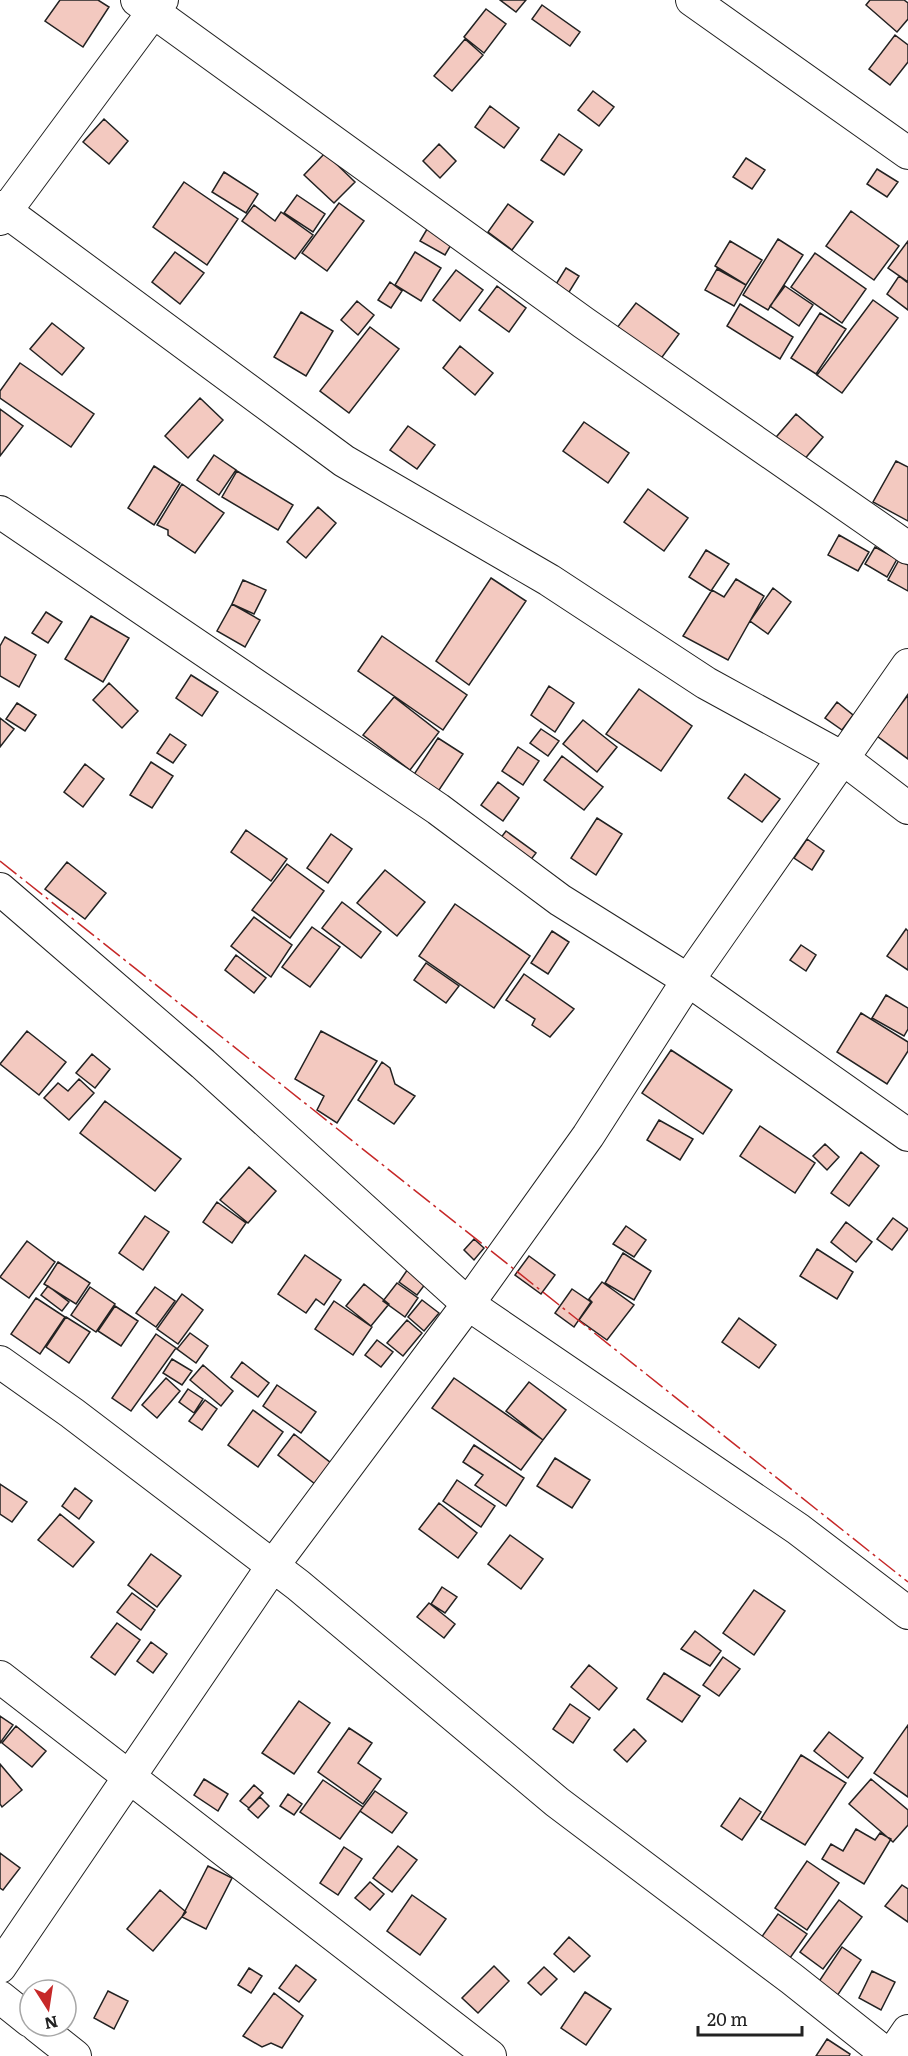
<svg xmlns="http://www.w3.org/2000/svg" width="908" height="2056" font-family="Literata,serif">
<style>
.building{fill:#f3c9c0;stroke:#222;stroke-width:1.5}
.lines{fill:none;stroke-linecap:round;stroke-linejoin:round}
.minor-casing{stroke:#222;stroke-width:34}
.minor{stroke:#fff;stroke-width:32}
.power{stroke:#c62828;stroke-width:1.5;stroke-dasharray:21 4.5 3 4.5;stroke-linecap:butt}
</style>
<rect width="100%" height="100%" fill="#fff"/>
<path class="building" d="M60,0H98L109,7L83,47L45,21Z
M500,0H526L516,12Z
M870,0H904L908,3V19L897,32L866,5Z
M542,5L580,32L570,46L532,19Z
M486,9L506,24L484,53L464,37Z
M895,35L908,45V62L890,85L869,69Z
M465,39L483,55L452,91L434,76Z
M593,91L614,107L599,126L578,110Z
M490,106L519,128L504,148L475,127Z
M104,119L128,141L109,164L83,142Z
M559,134L582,150L564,175L541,160Z
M439,144L456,161L440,178L423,161Z
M325,153L355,182L334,203L304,175Z
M746,158L765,170L752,189L733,177Z
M877,169L898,182L887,197L867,184Z
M224,172L258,194L246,213L212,192Z
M184,182L238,219L207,265L153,227Z
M297,195L325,214L313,232L284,213Z
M339,203L364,221L327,271L302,253Z
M508,204L533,222L512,250L488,232Z
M254,205L275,221L281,212L313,235L295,259L242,221Z
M851,211L899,246L874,280L826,246Z
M433,219L458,233L445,255L420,241Z
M778,239L803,255L768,310L743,295Z
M730,241L762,260L746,285L715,266Z
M908,241V282L888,268Z
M175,252L204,273L180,304L152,282Z
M415,252L441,268L421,301L395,285Z
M815,253L866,289L842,323L791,287Z
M566,268L579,276L566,297L553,289Z
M717,269L746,285L734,306L705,290Z
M456,270L483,290L460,321L433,300Z
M899,276L908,283V310L887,294Z
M390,282L402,291L391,308L378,300Z
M497,286L526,308L509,332L479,310Z
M785,286L813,305L799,326L770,306Z
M873,300L898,318L842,393L817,375Z
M357,301L374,315L358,335L341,320Z
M636,303L679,334L657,364L613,333Z
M740,304L793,337L780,359L727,326Z
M301,312L333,331L306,376L274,357Z
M820,313L846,329L816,374L791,358Z
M52,323L84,348L62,375L30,349Z
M370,327L399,349L349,413L320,391Z
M460,346L493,373L475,395L443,368Z
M20,363L94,414L71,447L0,398V391Z
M200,398L223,420L188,458L165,436Z
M0,409L23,426L0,456Z
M796,414L823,437L793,473L765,450Z
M584,422L629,453L608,483L563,451Z
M408,426L435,445L417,469L390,450Z
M214,455L236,470L219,495L197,480Z
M896,461L908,467V521L873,502Z
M154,466L180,483L154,525L128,508Z
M237,471L293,505L278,530L222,497Z
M182,484L224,513L195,553L168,535V530L157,525Z
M648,489L688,518L664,551L624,522Z
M318,507L336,523L306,558L287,542Z
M839,535L869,552L858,571L828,555Z
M875,547L897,559L887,577L865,564Z
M706,550L729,564L711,591L689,577Z
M899,560L908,565V591L888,580Z
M491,578L526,601L469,685L436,661Z
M736,579L764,596L728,660L683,636L712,590L724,597Z
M243,580L266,590L254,614L232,604Z
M773,588L791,602L768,634L750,621Z
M232,604L260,620L245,647L217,631Z
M46,612L62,622L48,643L32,633Z
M91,616L129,638L103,682L65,659Z
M382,636L467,695L443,730L358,671Z
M5,637L36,655L19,687L0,676V646Z
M191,675L218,692L202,716L176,698Z
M109,683L138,711L122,728L93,700Z
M549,686L574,703L555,732L531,715Z
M639,689L692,726L661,771L606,734Z
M908,695V759L877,736Z
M394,697L439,732L410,770L363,735Z
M837,702L853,715L842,730L825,718Z
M17,703L36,715L25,731L6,719Z
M0,718L14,729L0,747Z
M583,720L617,747L597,772L563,744Z
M541,729L559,741L548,756L530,743Z
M170,734L186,745L173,763L157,753Z
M438,738L463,754L435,796L411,779Z
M518,747L539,761L523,785L502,771Z
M562,756L603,787L584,810L544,780Z
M151,762L173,776L152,808L130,795Z
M85,764L104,779L83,807L64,792Z
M745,774L780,799L762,822L728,798Z
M498,782L519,798L503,821L481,805Z
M597,818L622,834L596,875L571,858Z
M246,830L287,859L271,881L231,852Z
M506,831L536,853L517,878L487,856Z
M331,834L352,849L328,883L307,868Z
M807,839L824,851L812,870L794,858Z
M67,862L106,893L85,919L45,889Z
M287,864L324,891L290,938L252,910Z
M385,870L425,902L397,936L357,903Z
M342,902L381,932L361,958L322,928Z
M455,904L530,956L494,1008L419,956Z
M254,917L292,945L271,977L231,946Z
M312,927L340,947L310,987L282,967Z
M906,929L908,931V970L887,956Z
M552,931L569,942L548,974L531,963Z
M801,945L816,955L806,971L790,960Z
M236,955L266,978L254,993L225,970Z
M426,963L459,986L446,1003L414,980Z
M524,974L574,1009L550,1037L532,1025L535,1019L506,1000Z
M886,995L908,1008V1029L904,1036L872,1018Z
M861,1013L908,1042V1051L887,1084L837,1052Z
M27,1031L66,1062L39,1095L0,1064Z
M321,1031L377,1061L337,1123L317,1110L324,1096L295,1079Z
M671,1050L732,1090L703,1134L642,1093Z
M92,1054L110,1069L95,1088L76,1073Z
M382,1062L390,1068L395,1084L415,1096L394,1124L358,1100Z
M79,1079L94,1093L69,1120L44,1098L58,1083L68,1091Z
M105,1101L181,1159L155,1191L80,1133Z
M659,1120L693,1139L680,1160L647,1140Z
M760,1126L815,1163L795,1193L740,1156Z
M825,1144L839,1157L827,1170L813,1156Z
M861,1152L879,1166L849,1206L831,1193Z
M249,1167L276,1191L248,1223L220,1200Z
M217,1202L246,1223L232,1243L203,1222Z
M145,1216L169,1232L143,1270L119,1253Z
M893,1218L908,1229L892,1250L877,1239Z
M846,1222L872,1242L856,1262L831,1242Z
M626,1226L646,1240L634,1257L613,1244Z
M474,1239L484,1248L474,1260L464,1250Z
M27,1241L55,1262L29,1298L0,1277Z
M817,1249L853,1272L837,1299L800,1276Z
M623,1253L651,1271L634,1300L605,1283Z
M305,1255L341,1280L324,1305L316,1299L306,1313L278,1294Z
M529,1256L555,1275L541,1294L515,1275Z
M58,1262L90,1283L76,1304L44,1284Z
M410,1266L429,1279L417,1295L399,1282Z
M602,1282L634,1305L607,1340L579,1320L592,1302L589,1299Z
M397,1283L418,1298L405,1317L383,1301Z
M364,1284L389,1304L371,1326L346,1306Z
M48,1286L69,1302L62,1311L41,1295Z
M90,1287L115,1304L96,1332L71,1315Z
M155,1287L175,1301L156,1327L136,1313Z
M572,1289L591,1302L574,1327L555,1313Z
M182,1294L203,1310L178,1344L157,1329Z
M36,1298L65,1317L40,1354L11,1334Z
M422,1300L439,1313L424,1331L408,1317Z
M334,1301L372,1327L353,1355L315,1329Z
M115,1306L138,1321L121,1346L98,1331Z
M66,1317L90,1332L69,1363L46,1347Z
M739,1318L776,1345L759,1368L722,1342Z
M407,1320L422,1333L403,1356L387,1343Z
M190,1333L208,1346L196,1363L177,1349Z
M156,1334L176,1348L131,1411L112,1398Z
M377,1340L393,1352L381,1367L365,1355Z
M172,1359L192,1371L182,1385L163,1373Z
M242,1362L269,1383L258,1397L231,1377Z
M203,1365L233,1391L221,1406L190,1380Z
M166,1378L180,1391L157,1418L142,1405Z
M454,1378L543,1440L521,1470L432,1408Z
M529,1382L566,1410L543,1440L506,1411Z
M277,1385L316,1412L301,1433L263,1406Z
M188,1389L203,1399L194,1413L179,1402Z
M205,1400L217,1409L202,1430L189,1421Z
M253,1410L283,1432L258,1467L228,1445Z
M294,1434L331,1463L315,1484L278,1455Z
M474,1445L524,1478L506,1506L475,1485L483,1475L463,1462Z
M555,1458L590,1480L572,1508L537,1486Z
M457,1480L495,1506L481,1527L443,1501Z
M0,1484L27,1502L12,1522L0,1514Z
M75,1488L92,1501L79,1519L62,1506Z
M439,1503L477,1533L458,1558L419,1529Z
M60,1514L94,1542L73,1567L38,1540Z
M510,1535L543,1559L521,1589L488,1564Z
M151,1554L181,1576L157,1607L128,1585Z
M442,1587L457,1597L445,1613L431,1604Z
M754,1590L785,1611L754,1655L723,1633Z
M132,1593L155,1610L141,1630L117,1612Z
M429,1603L455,1624L444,1638L417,1617Z
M117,1623L140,1640L115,1675L91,1657Z
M695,1631L721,1651L710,1666L681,1649Z
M151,1642L167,1654L153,1673L137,1661Z
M723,1657L740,1669L719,1696L703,1685Z
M589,1665L617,1688L599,1710L571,1687Z
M664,1673L700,1696L682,1722L647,1699Z
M299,1701L330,1723L294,1774L262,1753Z
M570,1704L590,1718L573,1743L553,1729Z
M0,1716L13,1725L0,1743Z
M908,1725V1797L874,1773Z
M16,1726L46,1751L32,1767L2,1743Z
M349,1728L372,1743L358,1763L381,1779L363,1804L318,1772Z
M634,1729L646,1741L627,1762L614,1750Z
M829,1732L863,1758L848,1778L814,1751Z
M801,1755L846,1783L805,1845L761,1819Z
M0,1764L22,1790L2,1807L0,1804Z
M204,1779L228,1794L218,1811L194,1795Z
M871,1779L908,1810V1825L893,1842L849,1804Z
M323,1780L363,1807L340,1839L300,1812Z
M254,1785L263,1793L249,1808L240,1801Z
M375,1791L407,1813L392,1833L360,1811Z
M288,1794L302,1804L294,1815L280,1806Z
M260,1797L269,1806L258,1818L248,1809Z
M740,1798L761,1812L742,1840L721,1826Z
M856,1829L875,1840L880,1833L891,1839L864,1884L822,1859L831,1844L843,1851Z
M398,1846L417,1860L392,1892L373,1878Z
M344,1847L362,1859L338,1895L320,1883Z
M0,1853L20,1868L3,1890L0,1888Z
M807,1861L839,1883L807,1930L775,1908Z
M208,1866L232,1878L206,1929L182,1917Z
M370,1882L384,1894L370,1910L355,1898Z
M902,1885L908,1889V1922L885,1906Z
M160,1890L186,1912L153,1951L127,1929Z
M412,1895L446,1919L420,1955L387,1931Z
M839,1900L862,1917L823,1969L800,1952Z
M778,1914L807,1934L785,1965L756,1945Z
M569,1937L590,1956L574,1972L554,1954Z
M842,1947L861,1960L837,1996L818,1983Z
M296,1965L316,1980L299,2002L279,1988Z
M494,1966L509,1981L478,2013L462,1998Z
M544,1967L557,1979L541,1995L528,1983Z
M249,1968L262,1976L251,1993L238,1985Z
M872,1971L895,1982L881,2010L859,1998Z
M108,1991L128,2001L114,2029L94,2018Z
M585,1992L611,2009L586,2045L561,2028Z
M274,1993L303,2016L282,2048L271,2043L262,2047L243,2036Z
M827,2039L850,2054L849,2056H816Z"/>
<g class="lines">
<g class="minor-casing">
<path id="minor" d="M137,0L584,323L908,548
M692,0L908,153
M0,207L344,461L549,580L706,683L841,757L908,808
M0,219L162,0
M0,512L438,809L560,900L688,980L908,1135
M0,889L203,1064L468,1304L798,1529L908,1613
M0,1362L72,1413L298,1585L557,1802L792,1979L889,2056
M0,1677L490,2056
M0,1967L272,1567L468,1304L588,1136L688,980L908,665
M0,1997L30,2021
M37,2026L75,2056
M891,2056L908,2031"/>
</g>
<use href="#minor" class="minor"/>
<path class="power" d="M0,861L908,1582"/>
</g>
<g transform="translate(48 2008) rotate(168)"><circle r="28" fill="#ffffff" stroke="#a7a7a7" stroke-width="1.5"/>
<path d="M0-4.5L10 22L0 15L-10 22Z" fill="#c62828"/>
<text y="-9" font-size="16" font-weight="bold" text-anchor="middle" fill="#222222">N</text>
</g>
<path d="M698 2026v9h104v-9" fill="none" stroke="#222222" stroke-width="3"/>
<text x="707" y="2026" font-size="18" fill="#222222" stroke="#ffffff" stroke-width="4.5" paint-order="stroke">20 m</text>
</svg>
